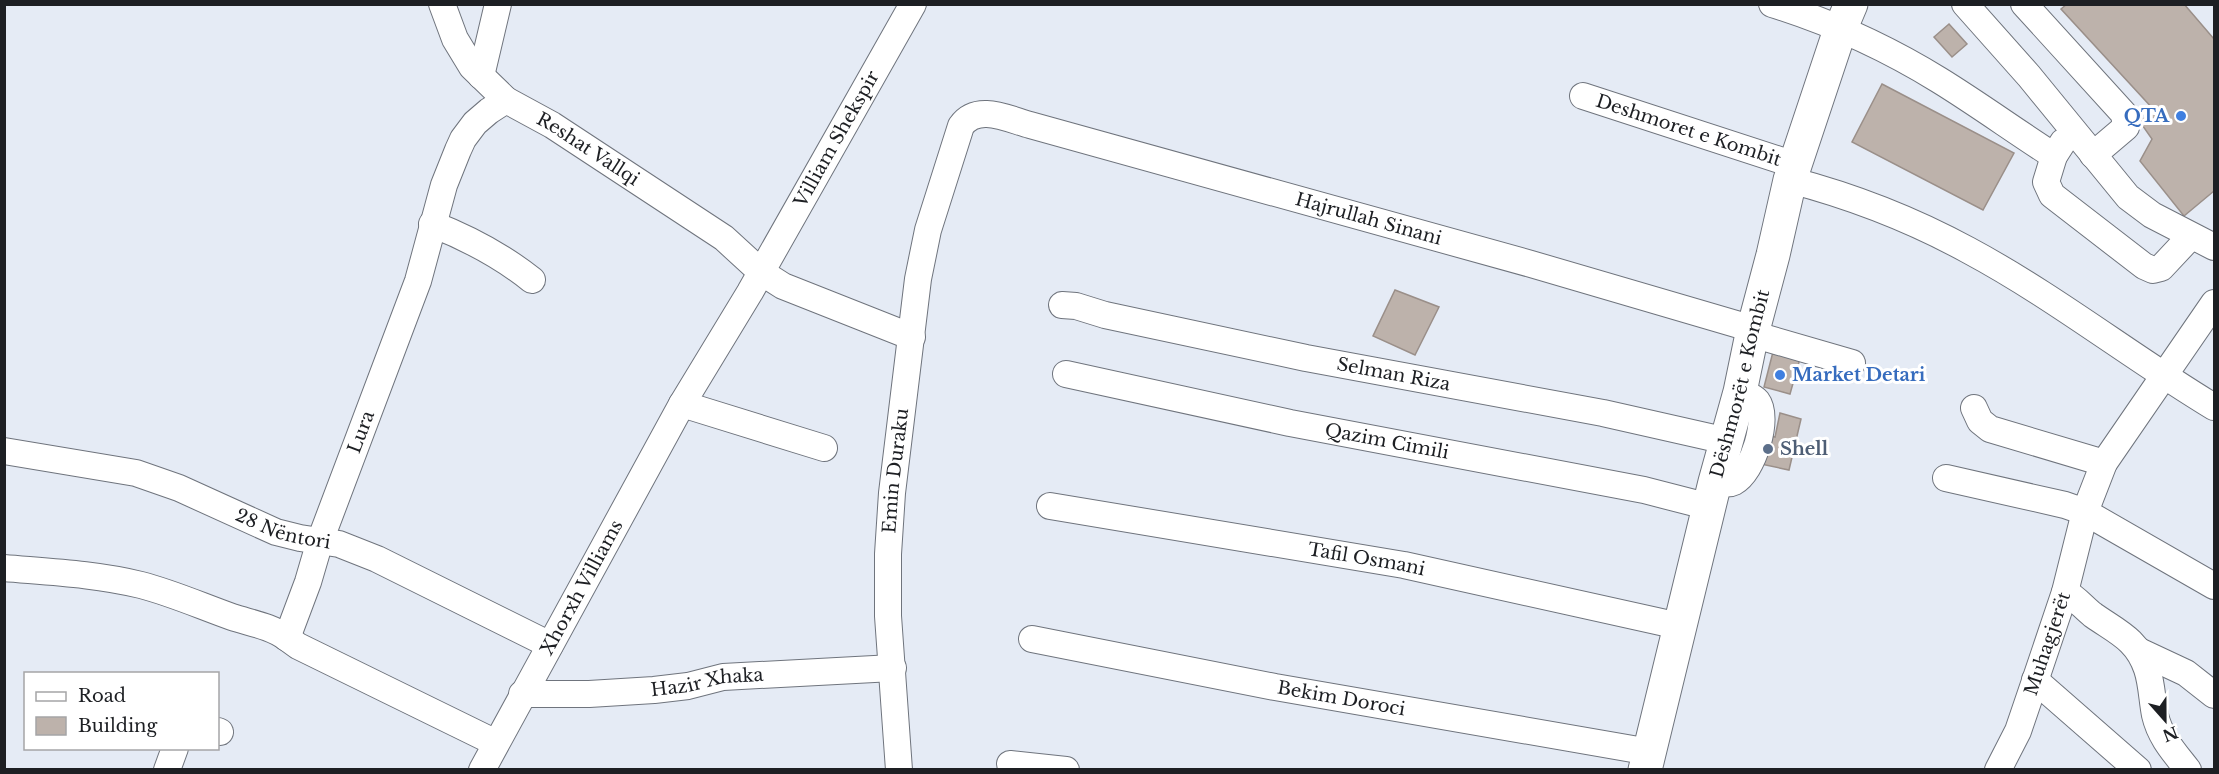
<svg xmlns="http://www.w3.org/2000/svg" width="2219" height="774" font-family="'Libre Baskerville',serif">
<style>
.building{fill:#bdb2ab;stroke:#9a8f89;stroke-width:1.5}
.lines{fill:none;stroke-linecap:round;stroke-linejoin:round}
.minor-casing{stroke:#6f747d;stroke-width:28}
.major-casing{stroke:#6f747d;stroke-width:35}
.minor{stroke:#fff;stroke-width:26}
.major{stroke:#fff;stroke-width:33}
.shop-dot{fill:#3f7fe0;stroke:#fff;stroke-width:2}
.service-dot{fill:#5c6f8a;stroke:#fff;stroke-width:2}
.labels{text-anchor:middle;stroke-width:6;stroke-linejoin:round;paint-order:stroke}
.shop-label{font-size:18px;font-weight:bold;fill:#366cbe;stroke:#fff;text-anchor:end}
.street-label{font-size:18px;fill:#1d1f23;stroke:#fff}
.service-label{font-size:18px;font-weight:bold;fill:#4e5e75;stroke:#fff;text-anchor:start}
</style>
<rect width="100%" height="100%" fill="#e5ebf5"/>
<path class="building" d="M2067,4H2184L2214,39V191L2184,216L2140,161L2152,139L2140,122L2154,110L2061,9Z
M1949,24L1967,44L1952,57L1934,37Z
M1882,84L2014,153L1983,210L1852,142Z
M1395,290L1439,307L1415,355L1373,336Z
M1774,348L1801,355L1790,394L1764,387Z
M1780,413L1801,419L1789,470L1732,458L1739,429L1775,437Z"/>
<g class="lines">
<g class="minor-casing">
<g id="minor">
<path id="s1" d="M442,4L455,39L472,67L506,100L552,125L724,238L761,272L783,286L912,337"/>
<path d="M1772,4C1830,22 1887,48 1939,80C1978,104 2015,131 2054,156"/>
<path d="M1965,4L2029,76L2128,197L2152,215L2214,247"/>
<path d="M2024,4L2124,114L2126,127L2093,155"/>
<path d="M481,76L498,4"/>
<path id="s2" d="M1583,96L1795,165"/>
<path d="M2063,142L2054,156L2046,182L2052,195L2144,266L2153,270L2161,268L2191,236"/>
<path d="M1790,180C1851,196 1913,220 1968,250C2054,296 2131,357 2214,407"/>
<path d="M432,224C468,238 502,256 532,280"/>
<path id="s3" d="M1062,305L1076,306L1105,315L1306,358L1603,413L1727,441"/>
<path d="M1752,334L1852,363"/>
<path id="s4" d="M1066,374L1290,423L1644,490L1710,507"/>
<path d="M682,404L824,448"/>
<path d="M1974,408L1980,421L1990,429L2104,463"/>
<path id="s5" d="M4,451L136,473L179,488L276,532L300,538L339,544L377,559L550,645"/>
<path d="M1946,478L2065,505L2085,512L2214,586"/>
<path d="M1715,482C1722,483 1728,485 1734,482C1753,472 1770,418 1757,401C1753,396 1745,394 1740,392"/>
<path id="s6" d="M1050,506L1404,565L1679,626"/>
<path id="s7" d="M4,568C50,572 96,574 141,585C172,593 201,606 232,617C250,623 271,626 287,638L308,582L320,541L418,281L444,185L458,150L463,139L475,123L489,111L506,100"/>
<path d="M2065,592C2076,598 2083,607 2093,615C2117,632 2137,639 2147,669C2152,684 2152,700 2155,715C2160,737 2174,752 2188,770"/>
<path d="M287,638L298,646L496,743"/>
<path id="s8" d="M1032,639L1275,687L1650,752"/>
<path d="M2139,651L2186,673L2214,695"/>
<path d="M2035,680L2138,770"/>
<path id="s9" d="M522,694H589L654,690L688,686L723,677L893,668"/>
<path d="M218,731L220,732"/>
<path d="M1010,764L1066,770"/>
<path d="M167,770L175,748"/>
<path id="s10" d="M482,770L682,404L750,292L913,4"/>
<path id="s11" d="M899,770L888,616V554L892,493L918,279L928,230L961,126C977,103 1008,119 1030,125L1531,264L1753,329"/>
<path id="s12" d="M1998,770L2018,731L2033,687L2065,592L2085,512L2104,463L2214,303"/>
</g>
</g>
<g class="major-casing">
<g id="major">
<path id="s13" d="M1645,770L1715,482L1740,392L1752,334L1773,255L1790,180L1840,30L1851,4"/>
</g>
</g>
<use href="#minor" class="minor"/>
<use href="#major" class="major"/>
</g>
<g class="shop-dot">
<circle cx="2181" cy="116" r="6"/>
<circle cx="1780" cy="375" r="6"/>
</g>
<circle class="service-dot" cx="1768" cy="449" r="6"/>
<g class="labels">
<g class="shop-label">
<text x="2169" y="122">QTA</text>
<text x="1792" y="381" text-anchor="start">Market Detari</text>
</g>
<g class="street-label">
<text dy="6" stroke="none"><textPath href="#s2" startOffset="111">Deshmoret e Kombit</textPath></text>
<text dy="6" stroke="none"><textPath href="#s10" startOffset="724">Villiam Shekspir</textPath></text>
<text dy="6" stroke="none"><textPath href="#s1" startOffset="213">Reshat Vallqi</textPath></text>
<text dy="6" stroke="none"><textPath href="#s11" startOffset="1078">Hajrullah Sinani</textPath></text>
<text dy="6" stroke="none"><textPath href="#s3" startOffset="339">Selman Riza</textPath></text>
<text dy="6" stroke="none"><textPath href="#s13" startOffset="398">Dëshmorët e Kombit</textPath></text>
<text dy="6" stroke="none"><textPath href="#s7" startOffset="513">Lura</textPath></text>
<text dy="6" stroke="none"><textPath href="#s4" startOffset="328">Qazim Cimili</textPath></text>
<text dy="6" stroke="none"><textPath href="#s11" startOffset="300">Emin Duraku</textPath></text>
<text dy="6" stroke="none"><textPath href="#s5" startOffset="292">28 Nëntori</textPath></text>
<text dy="6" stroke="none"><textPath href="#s6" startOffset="321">Tafil Osmani</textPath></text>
<text dy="6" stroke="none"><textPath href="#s10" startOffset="208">Xhorxh Villiams</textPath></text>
<text dy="6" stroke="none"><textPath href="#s12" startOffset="136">Muhagjerët</textPath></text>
<text dy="6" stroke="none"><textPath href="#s9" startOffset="186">Hazir Xhaka</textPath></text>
<text dy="6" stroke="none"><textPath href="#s8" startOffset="315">Bekim Doroci</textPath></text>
</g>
<g class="service-label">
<text x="1780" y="455">Shell</text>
</g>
</g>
<rect width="2219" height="774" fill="none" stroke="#1d1f23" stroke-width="12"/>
<rect x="24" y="672" width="195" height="78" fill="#ffffff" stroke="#a5a5a7" stroke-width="1.5"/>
<rect x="36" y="692" width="30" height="9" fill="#ffffff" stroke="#a5a5a7" stroke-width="1.5"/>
<text x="78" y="702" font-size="18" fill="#1d1f23">Road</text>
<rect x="36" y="717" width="30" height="18" fill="#bdb2ab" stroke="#a5a5a7" stroke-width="1.5"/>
<text x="78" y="732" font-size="18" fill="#1d1f23">Building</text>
<g transform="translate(2165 720) rotate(159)" stroke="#ffffff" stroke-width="4.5" paint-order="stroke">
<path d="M0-4.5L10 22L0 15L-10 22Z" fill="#1d1f23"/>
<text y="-9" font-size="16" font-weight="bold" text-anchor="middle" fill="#1d1f23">N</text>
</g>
</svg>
